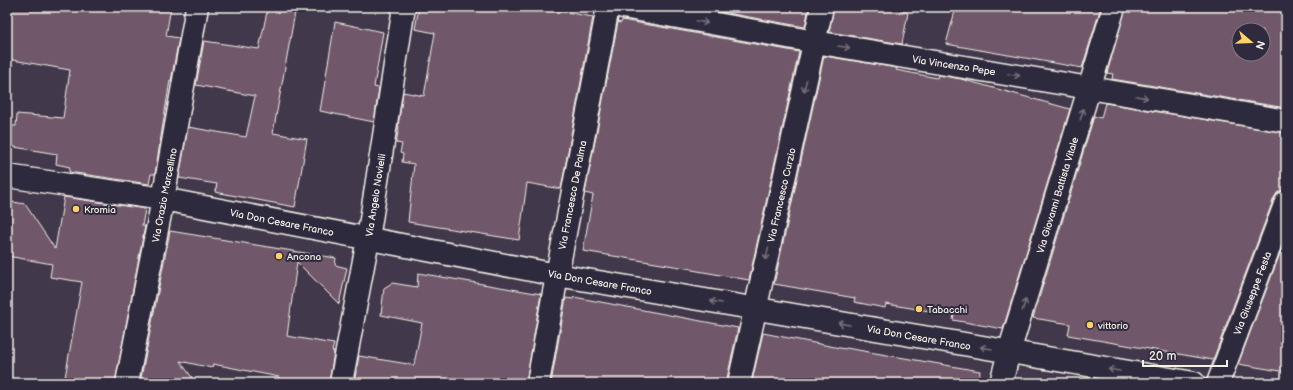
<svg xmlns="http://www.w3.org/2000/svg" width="1293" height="390" font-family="'Balsamiq Sans',sans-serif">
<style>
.building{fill:#70596b;stroke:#f4f1e8;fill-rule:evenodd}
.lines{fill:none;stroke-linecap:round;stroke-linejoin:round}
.minor-casing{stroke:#f4f1e8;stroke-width:25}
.minor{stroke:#2f2a3d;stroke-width:22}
.oneway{stroke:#747079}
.poi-dot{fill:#ffd166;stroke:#2f2a3d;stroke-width:1.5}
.labels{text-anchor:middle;stroke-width:4;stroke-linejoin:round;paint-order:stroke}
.street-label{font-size:10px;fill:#f4f1e8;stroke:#2f2a3d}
.poi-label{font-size:10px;fill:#f4f1e8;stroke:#2f2a3d;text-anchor:start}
</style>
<rect width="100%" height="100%" fill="#42384b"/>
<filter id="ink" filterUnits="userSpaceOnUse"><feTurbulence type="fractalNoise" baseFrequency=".025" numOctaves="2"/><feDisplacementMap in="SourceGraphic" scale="8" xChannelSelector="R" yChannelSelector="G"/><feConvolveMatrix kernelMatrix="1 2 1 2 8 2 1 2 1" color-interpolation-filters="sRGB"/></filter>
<g filter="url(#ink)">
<path class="building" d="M7,7H171L166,36L179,38L171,81L170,80L155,174H151L149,184L69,172L70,167L56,164L57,154L8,146L11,126H16L17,114L63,118L70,70L7,59Z
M268,7H296L273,133L307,139L295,207L215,192L217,184L179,178L188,127L246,137L255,96L196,85L204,41L259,49Z
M419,7H537L593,17L561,189L527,183L519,240L408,222L414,164L402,162L403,154L400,153L402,144L396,143L399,127L398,126L403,92L424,96L435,33L415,29Z
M693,7H809L805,27Z
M834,7H902L901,11L908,13L902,44L829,32Z
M956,7H1101L1082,68L946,44Z
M1126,7H1286V108L1112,79L1113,74L1107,73ZM1239,30H1263V54H1239Z
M622,20L799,52L749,280L692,270V269L583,251L593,195L585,193L618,22L621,23Z
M335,22L383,32L374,87L379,88L374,122L320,111Z
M824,56L897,68L896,70L937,78L938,75L961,79L1070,109L1003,329L953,320L954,315L886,304L885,308L854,302L855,298L774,284Z
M1105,103L1286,133V190L1278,192L1274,198L1213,360L1068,335L1070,324L1033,318L1094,116L1101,118Z
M64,197L145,209L142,226H145L115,383H64L82,282L50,277L52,264L7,256V201L25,204L55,249Z
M170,231L336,258L335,265L347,268L339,304L297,262L287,336L334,344L332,351L334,352L329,383H278L279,377L213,364L212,368L180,361L196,383H140Z
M1286,238V372L1238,364Z
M418,273L541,294L526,383H354L359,356L414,365L422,323L381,315L384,288L392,283L417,287Z
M574,297L738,328L726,383H551L566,298L573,299Z
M763,333L845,349L846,348L980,371L979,383H761L752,381Z"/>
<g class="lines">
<g class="minor-casing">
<path id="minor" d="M623,7L815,42L1286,121
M7,176L163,199L557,275L1194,383
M127,383L163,199L197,7
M341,383L368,239L404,7
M538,383L557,275L608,7
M739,383L822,7
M1001,383L1009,352L1114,7
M1218,383L1286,202"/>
</g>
<use href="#minor" class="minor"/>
</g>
<defs><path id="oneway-shaft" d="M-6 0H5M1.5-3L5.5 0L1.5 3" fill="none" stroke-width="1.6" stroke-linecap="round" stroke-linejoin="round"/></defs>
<g class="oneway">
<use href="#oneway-shaft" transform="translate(702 22) rotate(10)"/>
<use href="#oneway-shaft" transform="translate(844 47) rotate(9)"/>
<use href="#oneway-shaft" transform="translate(1014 75) rotate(9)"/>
<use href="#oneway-shaft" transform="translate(805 86) rotate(103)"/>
<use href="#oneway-shaft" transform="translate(1142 97) rotate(10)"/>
<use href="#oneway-shaft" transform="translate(1082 114) rotate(-73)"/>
<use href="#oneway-shaft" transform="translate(767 254) rotate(103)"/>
<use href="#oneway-shaft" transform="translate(716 302) rotate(-170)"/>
<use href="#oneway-shaft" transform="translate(1024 305) rotate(-73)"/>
<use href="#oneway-shaft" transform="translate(844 324) rotate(-170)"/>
<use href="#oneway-shaft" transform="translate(986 348) rotate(-170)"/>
<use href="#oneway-shaft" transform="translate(1114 370) rotate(-171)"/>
</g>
</g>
<g class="poi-dot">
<circle cx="76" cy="209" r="4"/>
<circle cx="279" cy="256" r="4"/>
<circle cx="919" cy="309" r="4"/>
<circle cx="1090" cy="325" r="4"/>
</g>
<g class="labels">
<g class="street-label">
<text transform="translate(954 65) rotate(9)" y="4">Via Vincenzo Pepe</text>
<text transform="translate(164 195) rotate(-79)" y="4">Via Orazio Marcellino</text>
<text transform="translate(375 195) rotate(-81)" y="4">Via Angelo Novielli</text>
<text transform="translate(572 195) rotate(-79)" y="4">Via Francesco De Palma</text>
<text transform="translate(781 195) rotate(-77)" y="4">Via Francesco Curzio</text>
<text transform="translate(1057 195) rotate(-73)" y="4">Via Giovanni Battista Vitale</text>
<text transform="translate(282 222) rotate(11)" y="4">Via Don Cesare Franco</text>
<text transform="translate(600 282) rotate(10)" y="4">Via Don Cesare Franco</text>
<text transform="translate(1252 293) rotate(-69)" y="4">Via Giuseppe Festa</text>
<text transform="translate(919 337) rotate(10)" y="4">Via Don Cesare Franco</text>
</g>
<g class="poi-label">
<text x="84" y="213">Kromia</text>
<text x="287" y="260">Ancona</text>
<text x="927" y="313">Tabacchi</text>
<text x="1098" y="329">vittorio</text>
</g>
</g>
<rect width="1293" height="390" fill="none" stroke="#2f2a3d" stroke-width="24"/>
<rect x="12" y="12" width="1269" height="366" fill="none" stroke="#f4f1e8" stroke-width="1.5" filter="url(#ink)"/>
<g transform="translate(1251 42) rotate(109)"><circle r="19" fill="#2f2a3d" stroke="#7e7a81"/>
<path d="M0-3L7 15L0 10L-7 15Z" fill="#ffd166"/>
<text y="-6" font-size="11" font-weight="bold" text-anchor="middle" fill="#f4f1e8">N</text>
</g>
<path d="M1143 360v6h84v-6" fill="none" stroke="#f4f1e8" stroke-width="2"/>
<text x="1149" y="360" font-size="12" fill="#f4f1e8" stroke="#2f2a3d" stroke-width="3" paint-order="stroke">20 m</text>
</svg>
